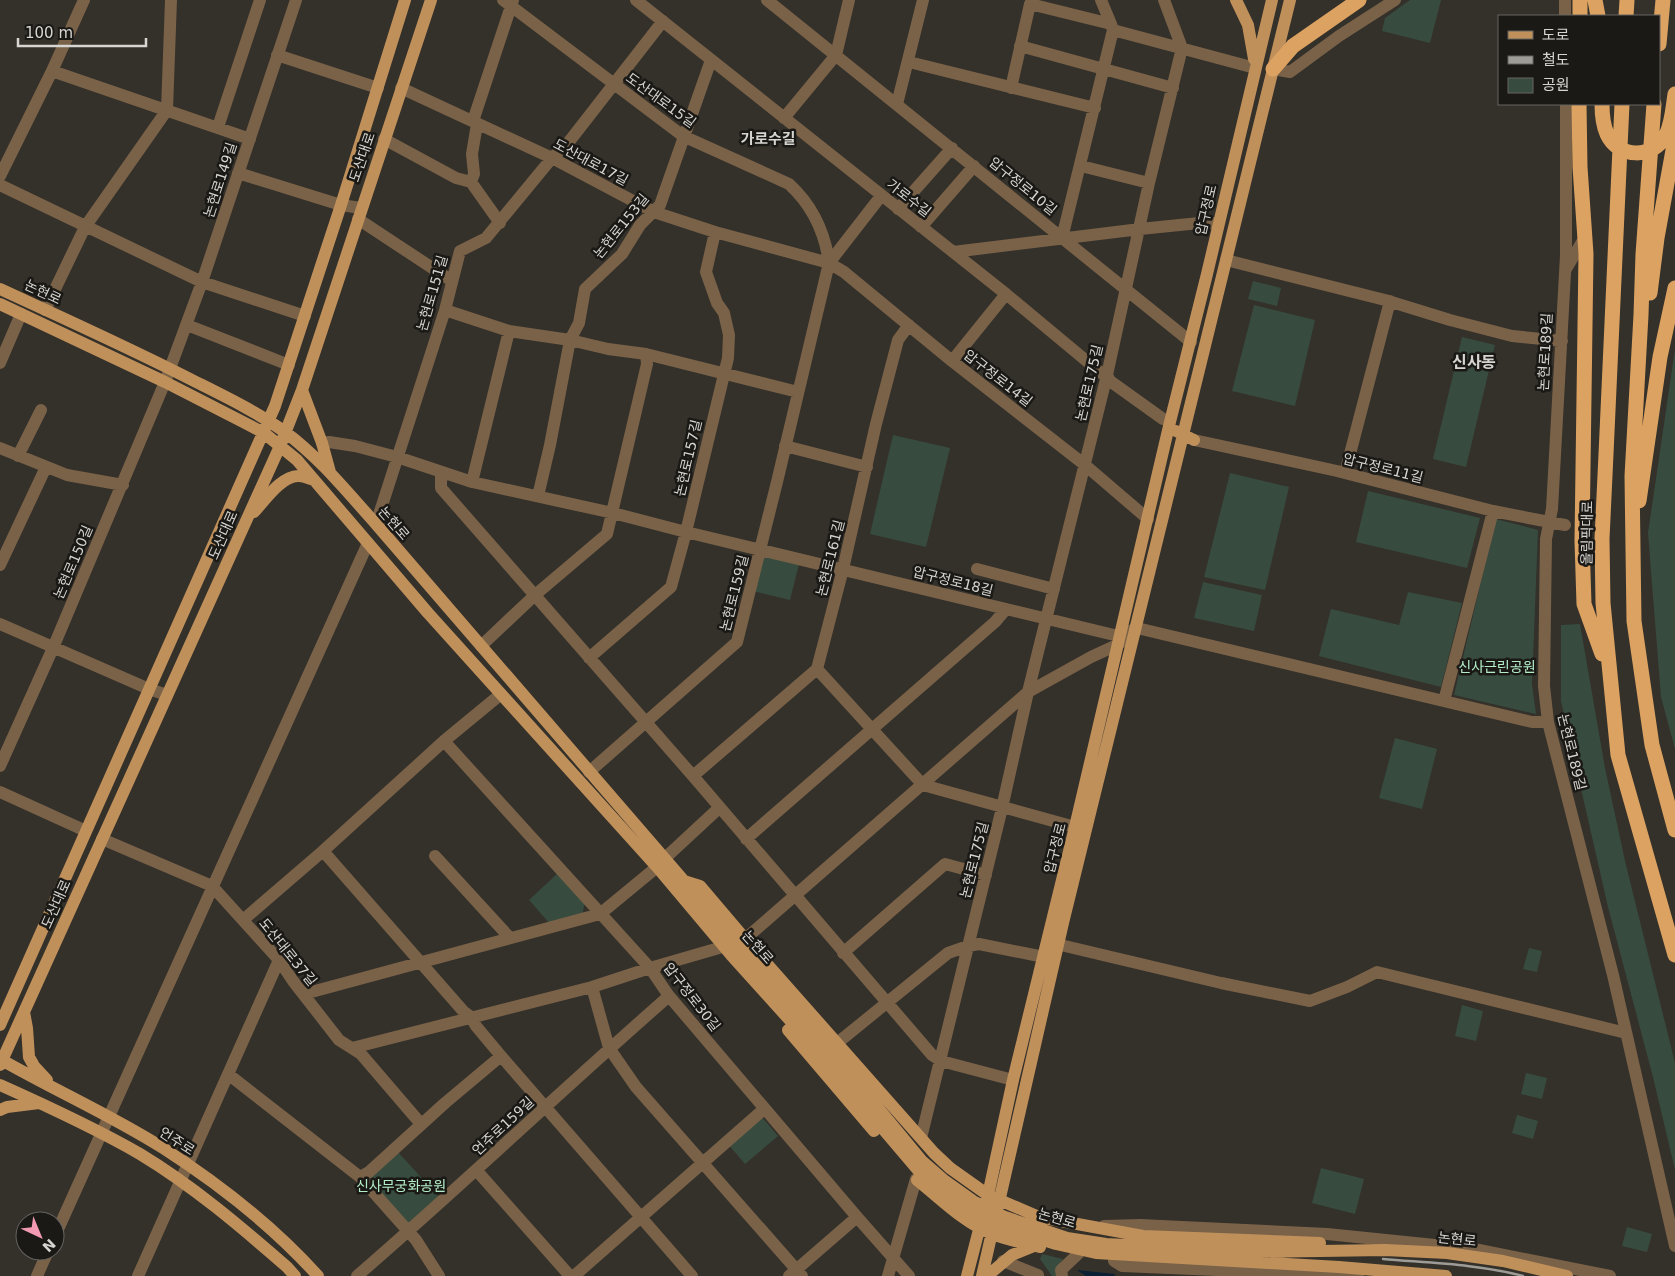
<svg xmlns="http://www.w3.org/2000/svg" width="1675" height="1276" font-family="'DejaVu Sans','Noto Sans KR',sans-serif">
<style>
.green{fill:#374c3f}
.water{fill:#0b2034}
.lines{fill:none;stroke-linecap:round;stroke-linejoin:round}
.minor{stroke:#796248;stroke-width:12}
.major{stroke:#c0905b;stroke-width:12}
.highway{stroke:#dca261;stroke-width:15}
.rail{stroke:#9e9c97;stroke-width:2.5}
.labels{text-anchor:middle;stroke-width:5;stroke-linejoin:round;paint-order:stroke}
.street-label{font-size:14px;fill:#d7d5d1;stroke:#1a1916}
.park-label{font-size:14px;fill:#b3ecc7;stroke:#1a1916}
.neighbourhood-label{font-size:15px;font-weight:bold;fill:#d7d5d1;stroke:#1a1916}
.quarter-label{font-size:16px;font-weight:bold;fill:#d7d5d1;stroke:#1a1916}
</style>
<rect width="100%" height="100%" fill="#34302a"/>
<path class="green" d="M1410,0H1441L1430,43L1382,31L1385,18Z
M1253,281L1281,288L1277,306L1248,299Z
M1254,305L1315,320L1295,406L1232,391Z
M1462,337L1495,345L1466,467L1433,459Z
M1675,349V749L1661,697L1648,533Z
M893,435L950,448L926,547L870,534Z
M1230,473L1289,487L1265,590L1204,577Z
M1368,491L1480,518L1467,568L1356,542Z
M1496,519L1538,530L1532,684L1536,714L1454,695Z
M763,550L800,560L790,600L753,591Z
M1203,582L1262,595L1254,631L1194,618Z
M1408,592L1462,603L1441,687L1319,656L1331,609L1399,625Z
M1580,624L1605,768L1625,861L1675,1063V1170L1653,1077L1608,907L1561,701V625Z
M1395,738L1437,749L1422,809L1379,798Z
M558,873L585,902L582,916L550,924L529,900Z
M1529,948L1542,951L1537,972L1523,969Z
M1462,1005L1483,1011L1476,1041L1455,1036Z
M1526,1073L1547,1078L1542,1099L1521,1094Z
M1517,1115L1538,1121L1533,1139L1512,1133Z
M761,1116L778,1136L745,1164L728,1144Z
M397,1151L440,1198L409,1225L367,1178Z
M1321,1168L1364,1179L1355,1214L1312,1203Z
M1627,1227L1652,1234L1647,1252L1622,1246Z
M1042,1254L1063,1259L1058,1266L1059,1276H1052L1040,1259Z"/>
<path class="water" d="M1077,1270L1115,1274L1114,1276H1086Z"/>
<g class="lines">
<path class="minor" d="M503,0L683,136L789,184C812,205 825,233 829,263
M636,0L1006,294L1101,373L1107,375L1110,381L1163,419
M767,0L1191,342
M1101,0L1111,24
M1565,16V0
M1020,46L1173,88
M277,55L378,88
M909,62L1095,108
M1273,69L1290,72L1339,36L1395,0
M52,71L250,139
M401,88L552,158L654,212L715,232L829,263L844,272L952,361L1085,465L1148,519
M1011,88L1030,4L1111,24L1113,30L1255,68
M897,104L923,0
M1566,104V255L1552,509L1546,539L1544,686L1548,722L1613,975L1675,1246
M784,118L836,55L849,0
M473,121L513,0
M218,127L260,0
M384,139L456,178L471,182L500,223
M1081,166L1149,183
M238,173L341,205L361,208
M0,176L52,71L84,0
M471,182L474,174L472,154L477,124
M0,185L202,282L305,316
M898,209L952,148
M358,219L452,281
M921,227L974,166
M1062,238L1113,30
M953,252L1140,229L1209,222L1218,225
M1226,260L1385,300L1450,320L1512,336L1562,341
M1566,269L1585,237
M45,310L85,227L167,110L171,0
M445,310L509,331L570,340L608,349L646,354L798,392
M187,325L289,365
M952,361L1006,294
M0,363L21,314
M1194,440L1337,471L1493,511L1565,525
M322,443L329,442L355,446L397,457L472,482L613,513L686,532L1110,634L1119,636L1137,628
M785,446L867,467
M0,448L67,475L123,485
M18,456L41,410
M441,473V488L693,776L932,1055L941,1061L1013,1080
M1345,473L1390,301
M472,482L509,331
M538,496L550,445L570,340L579,323L585,289L622,254L640,225L660,205L711,60
M376,524L445,310L460,251L486,238L552,158L568,143L663,21
M0,565L46,467
M977,569L1054,589
M0,624L149,689L167,695
M1137,628L1532,722H1548
M481,646L535,595L607,534L647,364L646,354
M589,658L671,587L686,532L728,358L729,335L724,313L717,303L706,272L715,232
M817,669L923,785L1075,827
M1444,701L1493,511
M444,741L650,968L669,996L857,1217L909,1276
M0,766L53,648L165,382L202,282L296,0
M589,772L737,642L777,482L829,263L881,196
M693,776L817,669L843,569L876,424L898,340L909,325
M0,792L86,831
M102,839L212,886L279,960L293,981L339,1040L361,1054L421,1124
M746,839L995,622L1006,609
M323,851L464,1012L471,1017L476,1026L501,1056L692,1276
M435,856L510,938
M664,859L719,808
M243,920L323,851L444,741L501,694
M745,939L1028,692L1091,657L1117,645L1124,640
M1048,942L1221,983L1310,1001L1347,987L1377,972L1626,1033
M843,953L945,864L986,875
M592,987L609,1048L636,1087L802,1276
M304,994L600,914L657,867
M836,1044L948,953L968,946L979,944L1054,959
M352,1048L592,987L650,968L719,948
M228,1074L360,1177L416,1240L439,1276
M921,1138L1002,808L1028,692L1107,375L1149,183L1182,48L1164,0
M477,1171L570,1276
M360,1177L369,1172L445,1103L501,1056
M1104,1226L1140,1225L1327,1234L1474,1249L1610,1276
M55,1236L368,543
M1003,1261L1038,1275
M1114,1261L1122,1266L1358,1276
M37,1276L48,1251
M138,1276L279,960
M357,1276C463,1184 564,1088 669,996
M574,1276L764,1109
M789,1276L857,1217
M888,1276L916,1179
M1062,1276L1061,1270L1078,1254"/>
<path class="major" d="M1236,0L1248,25L1254,59
M0,289C65,319 132,349 196,382C226,397 257,412 285,432C320,458 347,492 376,524L684,881L737,947L813,1029L922,1161L945,1181L973,1201L1005,1217L1067,1238L1106,1244L1259,1252L1385,1250L1447,1253L1503,1261L1567,1276
M0,304L165,382L245,423L264,433L297,460L428,613L657,867L731,955L805,1037L918,1170L970,1210L1003,1227L1056,1244L1096,1253L1339,1267L1446,1276
M302,390L322,443L330,472
M1176,431L1194,440
M254,512C265,500 282,475 299,476C304,476 310,479 314,480
M684,881L700,886L745,939L934,1153L950,1168L988,1195L1039,1217L1143,1236L1320,1243
M24,1012L27,1028L29,1057L34,1066L47,1080
M0,1025L275,406L341,205L405,0
M788,1030L874,1131
M0,1059C54,1090 111,1115 163,1148C219,1184 273,1226 318,1276
M0,1065L280,446L302,390L431,0
M0,1085C47,1106 95,1128 140,1154C193,1186 240,1226 287,1267L295,1276
M0,1110L7,1107L39,1103
M917,1180C941,1199 963,1222 992,1234C1007,1240 1024,1243 1040,1247
M967,1276L988,1195L1013,1080L1075,827L1169,426L1207,274L1272,0
M982,1276L1063,923L1290,0
M987,1276L1012,1255L1034,1246"/>
<path class="highway" d="M1595,0L1598,16
M1580,16V0
M1626,16L1627,0
M1659,44L1663,0
M1273,69L1293,46L1359,0
M1579,104L1580,167L1586,254L1582,541L1584,604L1602,654
M1602,104C1602,114 1603,125 1607,134C1618,159 1654,159 1666,135C1672,124 1673,107 1675,94
M1622,104L1606,454L1602,539L1603,603L1618,755L1675,955
M1654,104L1643,254L1641,315L1632,476L1634,621L1652,745L1675,830
M1650,293L1657,238L1675,139
M1639,501L1660,357L1675,288"/>
<path class="rail" d="M1383,1259C1429,1263 1478,1264 1523,1276"/>
</g>
<g class="labels">
<g class="street-label">
<text transform="translate(661 100) rotate(36)" y="5">도산대로15길</text>
<text transform="translate(362 157) rotate(-71)" y="5">도산대로</text>
<text transform="translate(591 162) rotate(28)" y="5">도산대로17길</text>
<text transform="translate(220 180) rotate(-72)" y="5">논현로149길</text>
<text transform="translate(1023 186) rotate(39)" y="5">압구정로10길</text>
<text transform="translate(909 198) rotate(38)" y="5">가로수길</text>
<text transform="translate(1206 210) rotate(-77)" y="5">압구정로</text>
<text transform="translate(621 226) rotate(-51)" y="5">논현로153길</text>
<text transform="translate(43 292) rotate(25)" y="5">논현로</text>
<text transform="translate(432 293) rotate(-74)" y="5">논현로151길</text>
<text transform="translate(1545 352) rotate(-87)" y="5">논현로189길</text>
<text transform="translate(998 378) rotate(38)" y="5">압구정로14길</text>
<text transform="translate(1089 383) rotate(-77)" y="5">논현로175길</text>
<text transform="translate(688 458) rotate(-77)" y="5">논현로157길</text>
<text transform="translate(1383 468) rotate(14)" y="5">압구정로11길</text>
<text transform="translate(394 523) rotate(49)" y="5">논현로</text>
<text transform="translate(1587 533) rotate(-89)" y="5">올림픽대로</text>
<text transform="translate(223 535) rotate(-66)" y="5">도산대로</text>
<text transform="translate(830 558) rotate(-76)" y="5">논현로161길</text>
<text transform="translate(73 562) rotate(-67)" y="5">논현로150길</text>
<text transform="translate(953 581) rotate(14)" y="5">압구정로18길</text>
<text transform="translate(734 593) rotate(-76)" y="5">논현로159길</text>
<text transform="translate(1572 752) rotate(76)" y="5">논현로189길</text>
<text transform="translate(1055 848) rotate(-76)" y="5">압구정로</text>
<text transform="translate(974 860) rotate(-76)" y="5">논현로175길</text>
<text transform="translate(56 904) rotate(-66)" y="5">도산대로</text>
<text transform="translate(758 947) rotate(48)" y="5">논현로</text>
<text transform="translate(288 952) rotate(51)" y="5">도산대로37길</text>
<text transform="translate(692 997) rotate(52)" y="5">압구정로30길</text>
<text transform="translate(503 1126) rotate(-43)" y="5">언주로159길</text>
<text transform="translate(177 1141) rotate(33)" y="5">언주로</text>
<text transform="translate(1057 1218) rotate(16)" y="5">논현로</text>
<text transform="translate(1457 1239) rotate(6)" y="5">논현로</text>
</g>
<g class="park-label">
<text x="1497" y="672">신사근린공원</text>
<text x="401" y="1191">신사무궁화공원</text>
</g>
<g class="neighbourhood-label">
<text x="768" y="144">가로수길</text>
</g>
<g class="quarter-label">
<text x="1474" y="368">신사동</text>
</g>
</g>
<rect x="1498" y="15" width="162" height="90" fill="#1a1916" stroke="#666461"/>
<rect x="1508" y="31" width="25" height="8" fill="#c0905b" stroke="#666461"/>
<text x="1542" y="40" font-size="15" fill="#d7d5d1">도로</text>
<rect x="1508" y="56" width="25" height="8" fill="#9e9c97" stroke="#666461"/>
<text x="1542" y="65" font-size="15" fill="#d7d5d1">철도</text>
<rect x="1508" y="78" width="25" height="15" fill="#374c3f" stroke="#666461"/>
<text x="1542" y="90" font-size="15" fill="#d7d5d1">공원</text>
<g transform="translate(40 1236) rotate(136)"><circle r="24" fill="#1a1916" stroke="#666461"/>
<path d="M0-4L9 19L0 12L-9 19Z" fill="#f19ab2"/>
<text y="-8" font-size="14" font-weight="bold" text-anchor="middle" fill="#d7d5d1">N</text>
</g>
<path d="M18 38v8h128v-8" fill="none" stroke="#d7d5d1" stroke-width="2.5"/>
<text x="25" y="38" font-size="15" fill="#d7d5d1" stroke="#1a1916" stroke-width="4" paint-order="stroke">100 m</text>
</svg>
